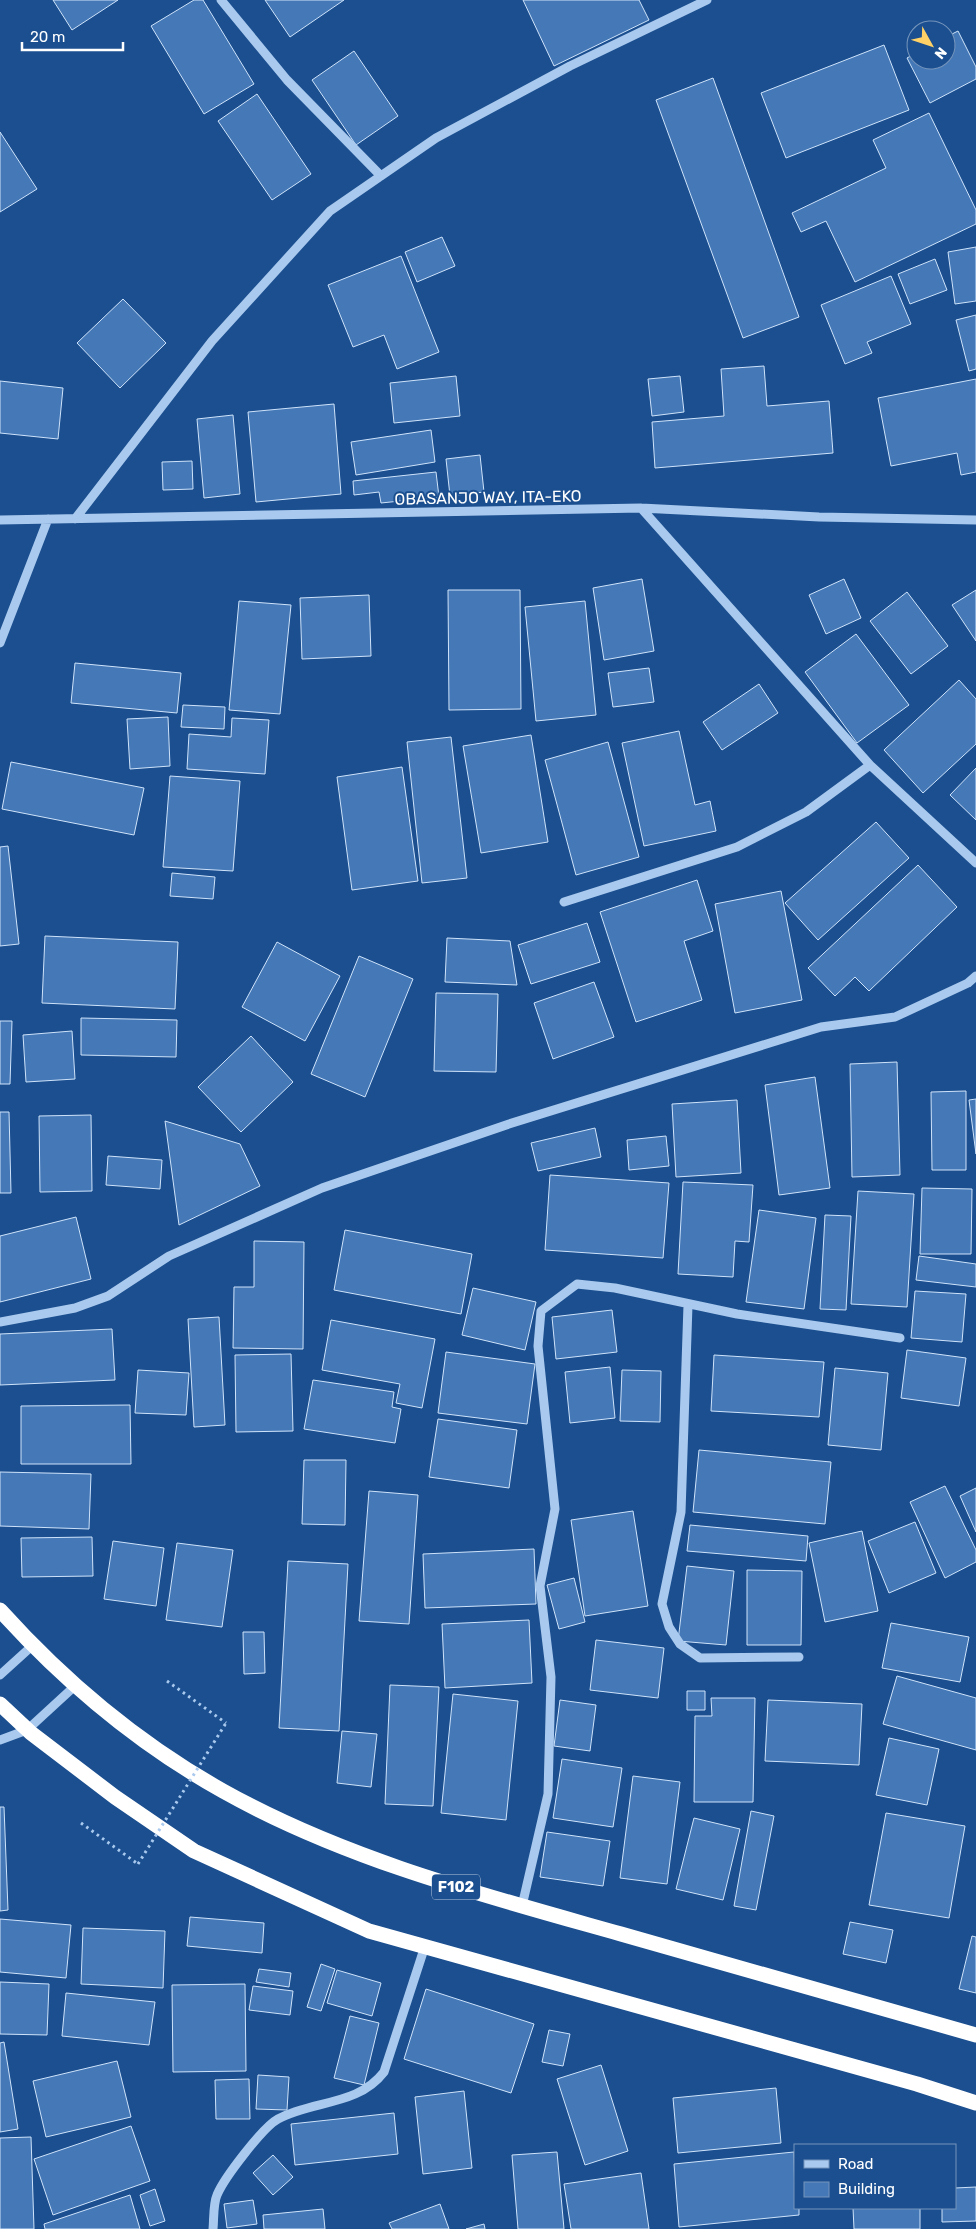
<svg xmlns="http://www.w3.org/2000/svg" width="976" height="2229" font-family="Rubik,sans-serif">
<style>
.building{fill:#4478b7;stroke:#cfe3fa}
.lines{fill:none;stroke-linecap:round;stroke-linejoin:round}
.path{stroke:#a9c9ee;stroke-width:3;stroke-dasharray:2.5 4;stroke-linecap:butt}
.minor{stroke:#a9c9ee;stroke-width:9}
.highway{stroke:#fff;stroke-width:15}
.path-bridge{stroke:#a9c9ee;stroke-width:3;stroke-dasharray:2.5 4;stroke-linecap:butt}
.labels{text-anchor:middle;stroke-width:4;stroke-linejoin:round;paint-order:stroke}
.shield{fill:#1b4f8f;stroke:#bbcadd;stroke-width:1}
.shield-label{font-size:15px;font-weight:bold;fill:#fff}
.street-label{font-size:16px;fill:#fff;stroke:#1b4f8f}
</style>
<rect width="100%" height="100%" fill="#1b4f8f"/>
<path class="building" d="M53,0H118L72,30Z
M194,0H203L254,84L204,114L151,26Z
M265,0H344L290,37Z
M523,0H639L649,20L554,66Z
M958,31L976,67V79L930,103L907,58L916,53V60H946V37Z
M884,45L909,110L786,158L761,93Z
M354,51L398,116L356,145L312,80Z
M713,78L799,317L743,338L656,100Z
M257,94L311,174L272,200L218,121Z
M929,113L976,210V224L855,282L826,221L801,232L792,213L886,168L873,140Z
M0,132L37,189L0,212Z
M442,237L455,266L417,282L405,252Z
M976,247V301L955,304L948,252Z
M401,256L439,352L397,369L384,335L353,347L328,285Z
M935,259L947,290L910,304L898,274Z
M891,276L911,324L867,342L872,353L845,364L821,305Z
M123,299L166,343L120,388L77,343Z
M976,315V369L969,371L956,320Z
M764,366L767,406L829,401L833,453L655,468L652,422L724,416L721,369Z
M456,376L460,416L394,423L390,383Z
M680,376L684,412L652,416L648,379Z
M976,379V472L961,475L957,453L891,466L878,398Z
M0,381L63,388L58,439L0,433Z
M334,404L341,494L256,502L248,412Z
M233,415L240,494L204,498L197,419Z
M431,430L435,462L356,475L351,442Z
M480,455L484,492L450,496L446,459Z
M192,461L193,489L163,490L162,462Z
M436,472L439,497L381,503L379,492L354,495L353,481Z
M642,579L654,651L604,660L593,588Z
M844,579L861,618L826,634L809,595Z
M448,590H520L521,709L449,710Z
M976,590V641L952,605Z
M907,592L948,646L911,674L870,621Z
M369,595L371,656L302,659L300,598Z
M239,601L291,605L280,714L229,710Z
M585,601L596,715L536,721L525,607Z
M856,634L909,705L857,743L805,672Z
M75,663L181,673L177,713L71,703Z
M649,668L654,702L613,707L608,673Z
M959,680L976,699V744L923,793L884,750Z
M759,684L778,713L722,750L703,722Z
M183,705L225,707L224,729L181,727Z
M168,717L170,766L130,769L127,719Z
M232,718L269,720L265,774L187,769L189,734L231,737Z
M679,731L695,805L710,801L716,831L644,846L622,743Z
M531,735L548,842L481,853L463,746Z
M451,737L467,878L422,883L407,742Z
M608,742L639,857L576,875L545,760Z
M11,762L144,788L134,835L2,809Z
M402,767L418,881L352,890L337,777Z
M976,768V820L950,795Z
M170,776L240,781L233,871L163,867Z
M876,822L909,858L818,940L785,903Z
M8,846L19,944L0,946V847Z
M918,865L957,907L869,991L855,977L835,996L808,968Z
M172,873L215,877L213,899L170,896Z
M697,880L713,931L684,941L702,1000L636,1022L600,912Z
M781,891L802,1000L735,1013L715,904Z
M587,923L600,962L531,984L518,945Z
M45,936L178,942L175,1009L42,1003Z
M447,938L510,941L517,985L445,982Z
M277,942L340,976L305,1041L242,1007Z
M359,956L413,979L365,1097L311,1074Z
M594,982L614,1037L553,1059L534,1003Z
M436,993L498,994L496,1072L434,1071Z
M81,1018L177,1020L176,1057L81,1055Z
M0,1021H12L10,1084H0Z
M72,1031L75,1079L26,1082L23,1035Z
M251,1036L293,1082L241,1132L198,1087Z
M897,1062L900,1175L852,1177L850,1064Z
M815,1077L830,1188L779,1195L765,1085Z
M966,1091V1170H932L931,1092Z
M976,1099V1154L969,1100Z
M737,1100L741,1173L676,1177L672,1104Z
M0,1112H9L11,1193H0Z
M91,1115L92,1191L40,1192L39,1116Z
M165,1121L240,1144L260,1186L179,1225Z
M595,1128L601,1157L538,1171L531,1143Z
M666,1136L669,1166L629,1170L627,1140Z
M108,1156L162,1160L160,1189L106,1185Z
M550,1175L669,1183L663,1258L545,1250Z
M683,1182L753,1185L749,1242L735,1241L733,1277L678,1274Z
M922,1188L972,1189L971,1254H920Z
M858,1191L914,1194L907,1307L851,1304Z
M759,1210L816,1218L804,1309L746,1302Z
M825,1215L851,1216L846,1310L820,1309Z
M76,1217L91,1279L0,1302V1236Z
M345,1230L472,1254L461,1314L334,1290Z
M254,1241L304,1242L303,1349L233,1348L234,1287H254Z
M919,1256L976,1264V1287L916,1280Z
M473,1288L536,1302L525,1350L462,1335Z
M915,1291L966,1294L962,1342L911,1338Z
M612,1310L617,1352L556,1359L552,1317Z
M219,1317L225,1425L194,1427L188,1319Z
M331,1320L435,1339L422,1408L396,1403L400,1384L322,1370Z
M112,1329L115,1380L0,1385V1334Z
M907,1350L966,1358L959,1406L901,1398Z
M446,1352L535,1364L527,1424L438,1413Z
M291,1354L293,1431L236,1432L235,1355Z
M714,1355L824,1362L819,1417L711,1411Z
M610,1367L615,1418L570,1423L565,1372Z
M835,1368L888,1373L881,1450L828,1445Z
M138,1370L189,1373L186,1415L135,1413Z
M622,1370L661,1371L660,1422L620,1421Z
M313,1380L394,1392L392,1407L401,1409L395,1443L304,1429Z
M130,1405L131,1464H21V1406Z
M438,1419L517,1430L509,1488L429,1477Z
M699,1450L831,1462L825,1524L693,1512Z
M304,1460H346L345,1525L302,1524Z
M0,1472L91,1474L89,1529L0,1526Z
M945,1486L976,1550V1562L945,1578L910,1502Z
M976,1488V1532L960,1496Z
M369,1491L418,1495L409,1624L359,1621Z
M633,1511L648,1606L585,1616L571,1520Z
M915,1522L936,1573L889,1593L868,1541Z
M690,1525L808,1536L806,1561L687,1551Z
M862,1531L878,1611L825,1622L809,1543Z
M92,1537L93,1576L22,1577L21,1538Z
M113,1541L164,1548L156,1606L104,1599Z
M177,1543L233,1550L222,1627L166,1620Z
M534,1549L536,1604L425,1608L423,1554Z
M288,1561L348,1564L339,1731L279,1728Z
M687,1566L734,1571L726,1645L678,1641Z
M747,1570L802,1571L801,1645H747Z
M574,1578L585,1622L559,1629L547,1585Z
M529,1620L532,1683L445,1688L442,1624Z
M891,1623L969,1637L960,1682L882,1668Z
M243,1632H264L265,1673L244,1674Z
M596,1640L664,1648L658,1698L590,1690Z
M897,1676L976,1698V1750L883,1724Z
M390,1685L439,1687L433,1806L385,1804Z
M687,1691H705V1710H687Z
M453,1694L518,1701L506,1820L441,1813Z
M711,1698H755L753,1802H694L695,1716H712Z
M560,1700L596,1705L590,1751L554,1746Z
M768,1700L862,1704L859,1765L765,1761Z
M342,1731L377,1734L371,1787L337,1783Z
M889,1738L939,1749L927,1805L876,1795Z
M562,1759L622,1768L613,1827L553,1818Z
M633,1776L680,1782L667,1884L620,1878Z
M0,1807H4L8,1910L0,1911Z
M751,1811L774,1816L756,1910L734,1906Z
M886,1813L965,1826L949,1918L869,1905Z
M694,1818L740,1829L723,1900L676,1889Z
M547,1832L610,1841L603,1886L540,1877Z
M190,1917L264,1923L262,1953L187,1946Z
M0,1919L71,1925L66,1978L0,1972Z
M850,1922L893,1930L886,1963L843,1954Z
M83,1928L165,1931L163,1988L81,1984Z
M972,1936L976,1937V1993L959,1989Z
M321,1964L335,1969L321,2011L307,2007Z
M259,1969L291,1973L289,1987L256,1982Z
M337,1970L381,1983L372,2016L327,2003Z
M0,1982L49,1984L47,2035L0,2034Z
M245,1984L246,2071L173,2072L172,1985Z
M253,1986L293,1991L290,2015L249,2010Z
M426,1989L534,2024L511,2093L404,2059Z
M66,1993L155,2002L149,2045L62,2036Z
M350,2016L379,2023L364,2085L334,2078Z
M549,2030L570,2034L563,2066L542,2062Z
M4,2042L18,2129L0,2132V2043Z
M117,2061L131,2117L46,2137L33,2081Z
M601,2065L628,2151L585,2165L557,2079Z
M258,2075L289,2077L287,2110L256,2109Z
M249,2079L250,2119H216L215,2080Z
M776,2088L781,2143L678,2153L673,2098Z
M464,2091L472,2168L423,2174L415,2097Z
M394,2113L398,2154L295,2165L291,2124Z
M131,2126L150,2181L53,2215L34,2159Z
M31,2137L34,2229H0V2138Z
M557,2152L564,2229H518L512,2155Z
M794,2152L795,2208H799V2215L679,2227L674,2164Z
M273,2155L293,2177L273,2195L253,2173Z
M641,2173L649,2229H571L564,2184Z
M976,2187V2221L942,2222V2208H955V2188Z
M155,2189L165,2221L150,2226L140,2195Z
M130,2195L140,2229H45L44,2224Z
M253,2200L257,2224L227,2228L224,2204Z
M440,2204L449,2229H392L389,2223Z
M853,2208H920V2229H854Z
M323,2209L325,2229H264L263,2215Z
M484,2224L485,2229H466Z"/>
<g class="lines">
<path class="path" d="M167,1681L226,1723
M81,1823L138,1864"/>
<path class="minor" d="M221,0L287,80L381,176
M641,508L870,765L976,863
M75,519L212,341L330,211L436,138L570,66L707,0
M0,520L641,508L819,517L976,520
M0,643L48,519
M564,902L737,847L806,812L870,765
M688,1305L681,1512L662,1604L669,1627L680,1644L700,1658L799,1657
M0,1322L75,1308L108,1296L169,1256L322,1188L509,1124L821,1027L895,1017L968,983L976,976
M0,1675L32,1646
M0,1740L27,1730L76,1685
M522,1906L548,1794L551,1677L540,1586L555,1509L538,1346L541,1311L577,1284L615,1288L737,1314L900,1338
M213,2229C214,2219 213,2204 217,2195C224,2178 263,2127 278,2119C313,2100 358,2106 384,2072L425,1946"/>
<path class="highway" d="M0,1610C64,1681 139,1744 223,1791C346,1860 486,1896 621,1934C739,1968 858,2001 976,2035
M0,1704L31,1733L115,1797L194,1851L369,1931L917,2084L976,2103"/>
<path class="path-bridge" d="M138,1864L226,1723"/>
</g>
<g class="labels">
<rect class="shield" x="432" y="1874.5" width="48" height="25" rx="4"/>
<g class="shield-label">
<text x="456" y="1892">F102</text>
</g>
<g class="street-label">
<text transform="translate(488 497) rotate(-1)" y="6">OBASANJO WAY, ITA-EKO</text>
</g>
</g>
<rect x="794" y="2144" width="162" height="65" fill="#1b4f8f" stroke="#7695bc"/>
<rect x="804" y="2160" width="25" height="8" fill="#a9c9ee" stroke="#7695bc"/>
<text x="838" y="2169" font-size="15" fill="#ffffff">Road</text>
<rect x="804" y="2182" width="25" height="15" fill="#4478b7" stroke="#7695bc"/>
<text x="838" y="2194" font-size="15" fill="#ffffff">Building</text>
<g transform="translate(931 45) rotate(130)"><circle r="24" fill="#1b4f8f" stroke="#7695bc"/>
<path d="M0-4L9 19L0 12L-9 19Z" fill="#ffd166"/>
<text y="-8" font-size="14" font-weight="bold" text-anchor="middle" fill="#ffffff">N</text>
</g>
<path d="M22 42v8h101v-8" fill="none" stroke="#ffffff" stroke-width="2.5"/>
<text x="30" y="42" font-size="15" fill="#ffffff" stroke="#1b4f8f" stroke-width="4" paint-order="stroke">20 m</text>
</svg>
